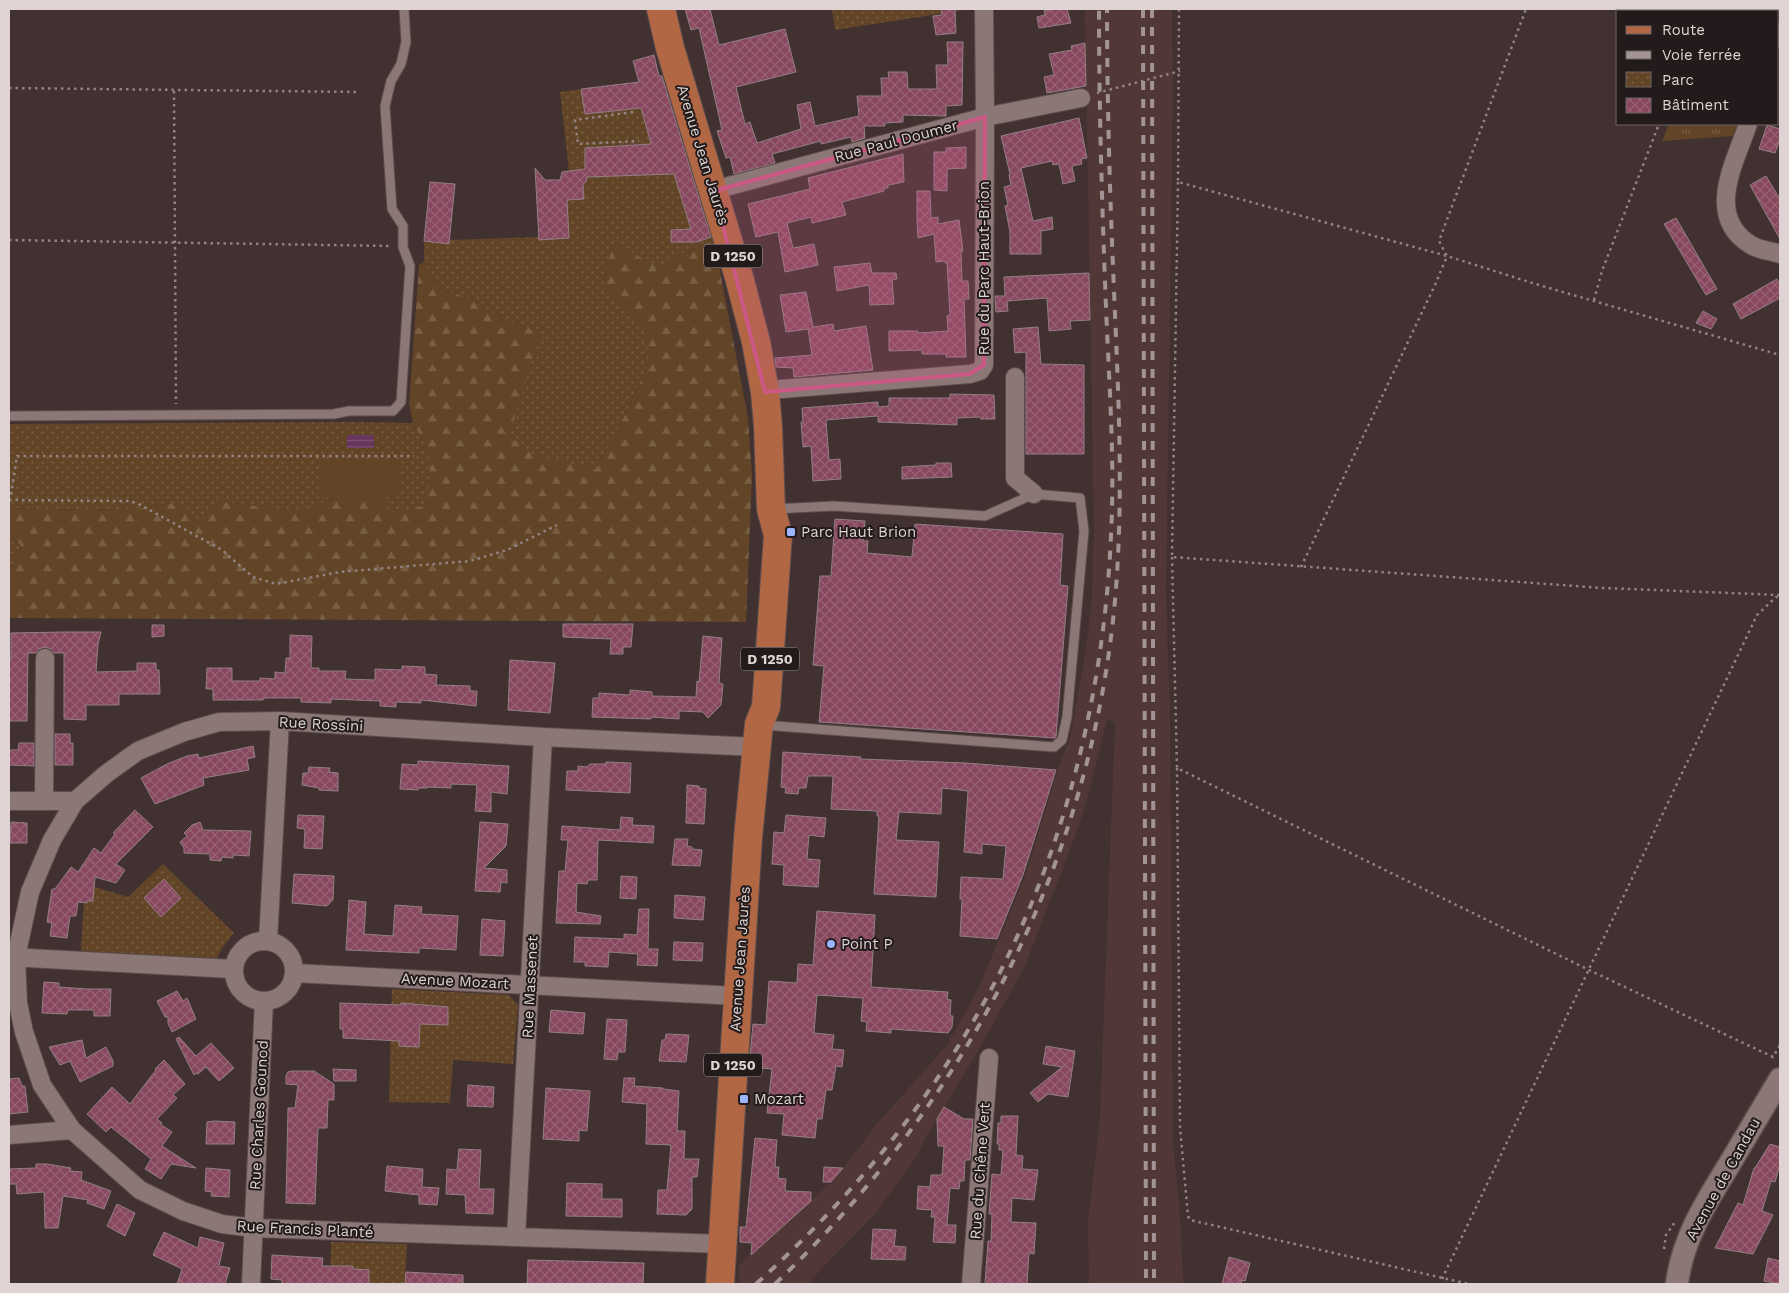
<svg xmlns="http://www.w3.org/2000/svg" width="1789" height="1293" font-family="'Work Sans',sans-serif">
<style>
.built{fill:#513837}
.grass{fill:url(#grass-tufts)}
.forest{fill:url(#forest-firs)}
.park{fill:url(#park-dots)}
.pitch{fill:#624526}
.water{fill:url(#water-rules)}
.building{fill:url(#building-cross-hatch);stroke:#927f85}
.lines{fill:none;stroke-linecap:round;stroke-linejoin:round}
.service-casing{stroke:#5c4d4d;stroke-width:11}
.minor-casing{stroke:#5c4d4d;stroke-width:20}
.tertiary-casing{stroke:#5c4d4d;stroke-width:25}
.primary-casing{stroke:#5c4d4d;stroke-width:30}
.path{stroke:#938484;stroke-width:2.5;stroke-dasharray:2.5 4;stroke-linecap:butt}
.service{stroke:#8b7776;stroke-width:9}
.minor{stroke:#8b7776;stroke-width:18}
.tertiary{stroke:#8b7776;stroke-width:22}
.primary{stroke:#b16644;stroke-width:28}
.rail{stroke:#a29494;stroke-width:4;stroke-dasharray:9 9;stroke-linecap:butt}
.marked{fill:#cc5985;fill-opacity:0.2;stroke:#cc5985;stroke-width:4;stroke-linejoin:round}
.poi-dot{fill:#9bb5fd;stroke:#231b1b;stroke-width:2}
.labels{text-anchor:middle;stroke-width:4;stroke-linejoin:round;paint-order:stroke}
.shield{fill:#231b1b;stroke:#a79c9c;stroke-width:1}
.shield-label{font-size:14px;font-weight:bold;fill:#dfd3d3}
.street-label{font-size:15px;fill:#dfd3d3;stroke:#231b1b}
.poi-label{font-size:15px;fill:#dfd3d3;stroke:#231b1b;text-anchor:start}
</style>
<defs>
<pattern id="grass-tufts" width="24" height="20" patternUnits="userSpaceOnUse" patternTransform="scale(1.25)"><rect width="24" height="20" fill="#624526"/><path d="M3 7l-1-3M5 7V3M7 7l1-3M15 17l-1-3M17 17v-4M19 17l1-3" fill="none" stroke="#785f45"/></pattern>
<pattern id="forest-firs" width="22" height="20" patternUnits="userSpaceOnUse" patternTransform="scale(1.25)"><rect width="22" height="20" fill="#624526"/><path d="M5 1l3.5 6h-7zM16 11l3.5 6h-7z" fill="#785f45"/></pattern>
<pattern id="park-dots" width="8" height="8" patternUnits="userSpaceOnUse" patternTransform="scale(1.25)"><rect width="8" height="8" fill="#624526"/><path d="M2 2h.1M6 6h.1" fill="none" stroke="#785f45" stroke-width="1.8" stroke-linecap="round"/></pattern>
<pattern id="water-rules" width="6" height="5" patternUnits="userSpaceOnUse" patternTransform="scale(1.25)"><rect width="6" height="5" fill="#68365d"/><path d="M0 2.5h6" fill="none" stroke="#7d5273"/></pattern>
<pattern id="building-cross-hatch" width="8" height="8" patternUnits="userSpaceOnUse" patternTransform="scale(1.25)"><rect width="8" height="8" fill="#87475e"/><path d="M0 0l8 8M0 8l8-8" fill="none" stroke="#986174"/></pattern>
</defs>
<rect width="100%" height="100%" fill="#423131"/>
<path class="built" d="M1085,9H1172L1173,87L1166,593L1170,721L1173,1141L1181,1228L1183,1284H1089L1088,1220L1100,1119L1115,722L1107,720L1088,796L1077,831L1025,966L977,1053L924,1141L917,1156L876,1213L807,1284H739V1265L836,1178L876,1125L949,1043L950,1037L954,1033L979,987L1025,877L1058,769L1070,738L1085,656L1092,598L1094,527Z"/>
<path class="grass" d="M1669,124H1737L1733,136L1662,141Z"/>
<path class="forest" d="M714,240L748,418L752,475L746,622L9,618V571L13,567L21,546L9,532V508L120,511L173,503L195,520L220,501L305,512L333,498L379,497L431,455L413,423L409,404L419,265L424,262L438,288L475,300L501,319L541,332L510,436L596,469L625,415L650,360L618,301L602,290L613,242L663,269L681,254Z"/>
<path class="park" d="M832,9H971L835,30Z
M581,89L585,114L641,108L649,138L653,139L656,152L641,144L585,148V173L569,171L560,92Z
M674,173L691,229L671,230V242H697L712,237L714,240L681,254L663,269L613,243L602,290L618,301L644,330L650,360L625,415L596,469L535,456L509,436L541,332L501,319L475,300L438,288L424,262V241L449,244V240L539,237L540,240L568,238L567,200L584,199L583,184L586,182L587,177Z
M351,422L413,423L431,455L426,505L394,514L379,497L333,498L305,512L220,501L195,521L173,503L120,511L9,508V424Z
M9,532L21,546L13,567L9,571Z
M163,864L234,933L222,948L217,958L81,951L85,884L128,897Z
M392,989L509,995L518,1005L513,1064L453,1060L450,1103L389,1102Z
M331,1242L407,1244L405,1284H330Z"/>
<path class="pitch" d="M399,459V497L321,498L320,460Z"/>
<path class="water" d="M347,435H374V448H347Z"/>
<path class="building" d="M685,9H710L719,45L785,29L796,72L736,87L745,124L750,122L757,143L801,129L797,105L810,102L815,126L859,116L857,96H882L881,78H889L888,72H907L908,89H937L936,65H948L947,42H963L962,105L946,106V116L903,115V122L885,123V126H864L865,138L852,142L851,137L821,144V141L772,154L775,163L734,174L730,157L726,158L717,131L722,130L699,28L691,30Z
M941,9H955L956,33L936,35L933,16L942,15Z
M1052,9H1067L1071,23L1039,28L1037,17L1045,15L1044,11Z
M1085,43L1086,86L1047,93L1044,77L1054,75L1049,54L1072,50L1071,46Z
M654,55L659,76H662L711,237L697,242H671V230L691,229L674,174L587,177L586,182L583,184L584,199L567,200L569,238L539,240L535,168L545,180H560L562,172L585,169V148L651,144L641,108L585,114L581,89L639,82L633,61Z
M1079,118L1087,158L1081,159L1082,164L1072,166L1075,181L1063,184L1059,164L1053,165L1052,161L1021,168L1033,221L1052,217L1053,229L1041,231V254H1010V232L1005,206L1008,205L1004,187L1011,185L1009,175L1010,174L1001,136Z
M1767,125L1780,129V139L1775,153L1759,149Z
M966,147V168L947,169V191L934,190V152H946V148Z
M903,154L904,182L888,185V188H884V191L842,202L846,215L812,223L811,217L787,223L793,248L814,244L818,265L785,272L778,232L756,237L748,204L810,189L808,178Z
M1766,176L1780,199V239L1750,185Z
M430,182L455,184L449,244L424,241Z
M917,191H930L931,218L938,217V224L959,220L963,251H961L962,281H968L969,299H964L966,357H946V354H922V350L889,351V331H918V333L948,331L947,316L950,315L947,263H945V261L936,262L934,234L918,238L917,221Z
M1676,218L1717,289L1706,295L1664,224Z
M870,263L872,273H896L897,279L892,280L894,304L870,305L869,285L837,291L834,267Z
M1089,273L1090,320L1070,321L1071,329L1049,331L1047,298L1007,301L1008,311L996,312L995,296H1005L1004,277Z
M1777,279L1780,285V298L1741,319L1733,304Z
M806,292L813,327L833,324L834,331L866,326L873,370L794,377L793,368L776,367L775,358L812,355L808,329L786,332L780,295Z
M1703,311L1717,319L1711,329L1696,323Z
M1038,327L1041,364L1084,365V454H1026V352L1015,353L1013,329Z
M950,394L994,395L995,419H981L980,417L957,418V425L878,422V416L826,420L829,460L840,459L841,479L813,481L811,446L803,447L801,422H803L802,408L878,402V407L889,406V398H950Z
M936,463H951L952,477L902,479V467L936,465Z
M835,519L865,521L863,541H868L867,553L912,557L915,524L1063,534L1060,585L1068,586L1056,737L1055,738L819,722L824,666L813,665L820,576H831Z
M563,624H633L631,647H623V654H610L611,639L563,637Z
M152,625H164V636L152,637Z
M65,632H101L98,644L96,672L137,671V663H156V670H159L160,694H119V705H86V720L64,719V653H54L51,649L45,647L39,649L36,653H28L27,721H9V658H11V633Z
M290,635L312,636L311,668H319V671H346L345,679L375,680V669L402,670V666L425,667V674L437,675L436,685L470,686V691H477L476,706L421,700V703L396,702V707L380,706V701L331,699V703L301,702V698H264L263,700H213V689H206L207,668H232V681H260V678L275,679V672L285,673L286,658H290Z
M703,636L722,638L719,683L723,684L721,705L708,718L703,712L679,711V719L651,717V719L592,717L593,698H599V693L630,695V690L652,692V696L696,697L697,681L699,682Z
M510,660L555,663L550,713L508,710Z
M55,734H70V743H73V765H55Z
M19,743H34V766L9,765V750H18Z
M253,746L255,757L247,759L249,770L203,778L204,785L155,804L141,778L167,764L187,756L198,754L199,758Z
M783,752L861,757L860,759L966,763L1056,770L1023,875L997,939L960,936L962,899H960L961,877L1003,879L1006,846L982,844V854L964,852L968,791L942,788L941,814L899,812L896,840L939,842L936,897L874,894L879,816H877V811L831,809L833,776H808L806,788H799L798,794L785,793L786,788L781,787Z
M418,761L509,766L507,794L491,792V812L475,811L477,785L451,784V788L427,787V788H418V790L400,789L402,764L418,765Z
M606,762L631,763L630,793L566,790L567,771H578V766L587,767L590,764H606Z
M309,767L330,768L329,772L338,773V791L319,790V788L302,785L303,773H308Z
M687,785L699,786V788L706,789L704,824L686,823Z
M135,810L153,827L116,864L125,870L116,883L95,877L93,901H87V903L78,902L76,916H70L67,938L50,936L52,923L47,922L52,889H55L71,867L78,872L94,848L101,853L115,834L113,833Z
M298,815L324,816L322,849L304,848L305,829L297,828Z
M786,815L826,818L824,837L809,835L807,859L820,860L818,887L783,885L784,865L772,864L774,832L784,833Z
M621,817L633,818L632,825L654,826L653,843L598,840L597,880H588L587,884L577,883L576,912L601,916L600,924L556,923L559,871H565L568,840H561L562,826L620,830Z
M11,822L27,823V843H10Z
M200,822L203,830L251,831L249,856L233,855V858L222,857L221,861L210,860V854L184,853V848L180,842L187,836L184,833L192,825Z
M480,822L508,824L506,846L484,868L507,870V883L501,882L500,892L475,891Z
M675,839H688L687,846L692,847V849L702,850L700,866L672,865Z
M294,874L334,876L333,900L327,906L292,903Z
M621,876L637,877L636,899L620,898Z
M164,879L181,898L161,917L144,898Z
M675,895L705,897L703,920L674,918Z
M349,900L366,902L364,934L393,936L395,905L422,907L421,914L458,916L456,950L419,948V953L346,950Z
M639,909H649L648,949H658L657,966L637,965L638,954L609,952L608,967L585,966V962H574L575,937L624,939V934L637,935Z
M817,911L875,915L871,987L948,992L947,999L951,1000L950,1016H953L952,1027L948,1033L891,1029V1033L866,1031L867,1022L861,1021L863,998L817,995L814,1033L834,1035L832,1049L844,1050L842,1067L836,1066L832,1090H826L822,1119H817L815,1138L782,1135L784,1114L767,1113L772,1069L749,1067L753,1024L766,1025L769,981L797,983L798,964L813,965Z
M482,919L505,921L503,956L480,955Z
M674,942L703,943L702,961L673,960Z
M44,982L59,983V987L87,989H111L110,1016H94V1010H68L67,1014L42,1013Z
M177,991L183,1001L187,998L196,1019L172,1032L168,1023V1017H165L157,1001Z
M340,1003L401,1005V1003L448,1007V1025L420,1024L419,1047L399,1046V1041L343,1038V1029H340Z
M551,1010L585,1013L583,1034L549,1032Z
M607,1019L627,1020L625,1052H618L617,1060L604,1059Z
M666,1034L689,1035L686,1062L659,1061L662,1040H665Z
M179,1037L196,1056L211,1043L234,1068L219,1081L206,1067L198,1074L196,1073L194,1075L176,1039Z
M82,1040L86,1058L106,1047L113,1061V1066L80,1082L70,1061L60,1065L49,1047Z
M1046,1046L1075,1051L1068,1097L1048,1094L1038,1102L1030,1093L1062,1067L1043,1064Z
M164,1060L185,1084L173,1095L177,1098L157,1119L162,1123L160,1124L172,1132L162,1146L196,1168L171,1164L161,1179L145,1169L151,1159L111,1127L106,1132L87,1114L112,1087L130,1104L156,1070L155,1069Z
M333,1069L356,1070V1081H334Z
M292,1071H314L334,1084V1100H328L327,1128H318L315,1204L286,1203L288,1108H295L298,1085L286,1084V1076L288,1072Z
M19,1078L22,1086H25L28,1112L9,1114V1079Z
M624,1078H635L634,1086L663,1088V1089L679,1091L677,1131H685L684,1159H699L697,1177H692V1209L686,1215L657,1214L658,1190H667L671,1145L646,1144L647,1104L622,1102Z
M468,1085L494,1087L493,1107L467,1106Z
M546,1088L590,1091L587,1131L579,1130V1141L543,1139Z
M944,1107L964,1119H973L970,1160H965L964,1181H960L959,1189L950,1188L947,1225H956L955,1243L933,1242L935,1217H931L932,1210L917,1209L918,1186L930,1187L931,1175H942L944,1146H938L937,1119Z
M1001,1116H1018L1016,1155L1023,1156L1022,1169L1038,1170L1034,1200L1012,1198L1011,1222L1036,1223L1034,1254L1029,1253L1027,1284H985L988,1241H991L992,1214H989L992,1174L1001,1175L1003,1150H999V1144H997L998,1123H1001Z
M214,1121L235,1122L234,1144H206L207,1122Z
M755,1138L777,1140L775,1167H779L778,1178L786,1179L785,1191L811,1192V1201L751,1255L752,1243L740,1242V1227H746Z
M1770,1144L1780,1147V1164L1775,1182L1771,1181L1762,1211L1773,1215L1753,1254L1715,1248L1738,1203L1743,1205L1754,1168H1755Z
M459,1149L481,1150L479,1189H494L493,1214L466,1213L465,1195L446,1194L447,1169L457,1170Z
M36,1164H47L71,1168L70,1171L82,1172L81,1180L111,1191L104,1209L87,1203L88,1200L63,1196L58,1228H45L44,1192L17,1194L16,1184H9V1169L36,1168Z
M387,1166L423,1169L422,1187L439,1188L437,1205L419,1204V1195L385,1191Z
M824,1167L843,1168L831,1182H823Z
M206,1168L230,1170L229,1197L211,1196L212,1192L205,1191Z
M567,1183L602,1184V1199H622V1217L566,1216Z
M117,1204L135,1213L125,1236L107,1226Z
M873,1229L896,1230L894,1246L906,1247L905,1260L871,1259Z
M164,1232L198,1248L200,1237L224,1243L219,1266L230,1268L225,1284H177L182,1269L153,1255Z
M272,1255L323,1258L322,1266H353V1269L369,1270V1284H282V1280L271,1279Z
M1229,1257L1250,1263L1245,1281L1242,1280L1241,1284H1222Z
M1768,1258L1780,1261V1284L1764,1281Z
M528,1260L644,1263L643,1284H527Z
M406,1272L463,1275V1284H405Z"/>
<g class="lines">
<g class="service-casing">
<path id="service" d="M9,416L334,414L349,411H393L401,402L410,266L403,247V226L392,209L385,106L391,81L401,64L406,42L404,9
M762,725L1054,747L1062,740L1067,717L1084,531L1080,498L1034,494L985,516L834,506L773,509"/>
</g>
<g class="minor-casing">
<path id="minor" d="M1778,39L1780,32
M1748,124C1735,163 1704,216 1751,245C1759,250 1771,251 1780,254
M714,191L729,186L985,117L1081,98
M1015,377V478L1034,494
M765,392L781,389L970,374L980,371L984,365L985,117L984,9
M9,801H75
M44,801L45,658
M234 971a30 30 0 1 1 60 0a30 30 0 1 1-60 0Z
M268,941L280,721
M9,957L233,969
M294,973L737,996
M9,1135L72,1130
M516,1237L543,737
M723,1244L254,1228L222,1224L183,1211L140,1190L72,1130L42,1085L24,1032L18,1003L16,957L30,892L52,840L75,801L106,774L138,751L184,732L219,722L280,721L543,737L757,747
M251,1284L264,1001
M971,1284L989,1058"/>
</g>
<g class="tertiary-casing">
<path id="tertiary" d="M1677,1284C1682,1240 1706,1202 1729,1165C1746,1136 1763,1108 1780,1079"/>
</g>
<g class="primary-casing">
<path id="primary" d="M661,9L670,48L739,277L756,342L765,392L768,426L771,509L778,535L766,707L759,724L748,838L720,1284"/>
</g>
<path class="path" d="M1179,9L1178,182L1447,256L1542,286L1780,355
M1702,11L1703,9
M9,88L360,92
M174,91L176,404
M1097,93L1180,71
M633,112L575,120L578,144L639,141
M1178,182L1172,557L1603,588L1780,595
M9,240L392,246
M1594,300L1602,271L1659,124
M9,500L127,501L137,503L222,550L253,577L276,584L340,572L470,561L507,550L557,525
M10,501L17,456H414
M1172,557L1177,768L1589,970L1773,1057L1780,1045
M1301,567L1435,285L1447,256L1439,241L1526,9
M1177,768L1180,1127L1188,1216L1190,1220L1469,1284
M1664,1249L1666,1235L1675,1222
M1442,1279L1757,615L1776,597H1780"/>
<use href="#service" class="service"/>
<use href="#minor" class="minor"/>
<use href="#tertiary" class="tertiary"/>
<use href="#primary" class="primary"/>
<path class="rail" d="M1143,9L1146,1284
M1152,9L1154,1284
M756,1284C830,1217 896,1143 950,1059C1051,904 1103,719 1111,535C1115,459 1109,383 1106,307C1102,207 1099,108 1099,9
M775,1284C971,1098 1100,846 1117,574C1123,480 1118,386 1114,291C1110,197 1107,103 1107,9"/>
</g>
<path class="marked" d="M985,117L984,365L970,374L765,392L714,191Z"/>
<g class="poi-dot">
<rect x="786" y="527" width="10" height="10" rx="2.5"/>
<circle cx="831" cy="944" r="5"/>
<rect x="739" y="1094" width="10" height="10" rx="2.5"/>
</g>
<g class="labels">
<g class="shield">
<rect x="704" y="244.5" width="58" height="23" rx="4"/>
<rect x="741" y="647.5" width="58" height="23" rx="4"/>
<rect x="704" y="1053.5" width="58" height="23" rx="4"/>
</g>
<g class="shield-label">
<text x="733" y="261">D 1250</text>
<text x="770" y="664">D 1250</text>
<text x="733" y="1070">D 1250</text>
</g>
<g class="street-label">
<text transform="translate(896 141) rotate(-15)" y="5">Rue Paul Doumer</text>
<text transform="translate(703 155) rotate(73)" y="5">Avenue Jean Jaurès</text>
<text transform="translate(984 268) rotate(-90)" y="5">Rue du Parc Haut-Brion</text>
<text transform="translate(321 724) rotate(3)" y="5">Rue Rossini</text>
<text transform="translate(740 959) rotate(-86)" y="5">Avenue Jean Jaurès</text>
<text transform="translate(455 981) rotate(3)" y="5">Avenue Mozart</text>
<text transform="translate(530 987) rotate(-87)" y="5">Rue Massenet</text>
<text transform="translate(259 1115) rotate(-87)" y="5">Rue Charles Gounod</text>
<text transform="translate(980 1171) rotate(-86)" y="5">Rue du Chêne Vert</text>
<text transform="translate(1723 1179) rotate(-61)" y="5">Avenue de Candau</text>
<text transform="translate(305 1229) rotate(3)" y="5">Rue Francis Planté</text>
</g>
<g class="poi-label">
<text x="801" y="537">Parc Haut Brion</text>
<text x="841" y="949">Point P</text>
<text x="754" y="1104">Mozart</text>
</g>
</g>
<rect width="1789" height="1293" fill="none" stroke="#dfd3d3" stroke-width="20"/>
<rect x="1616" y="10" width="162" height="115" fill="#231b1b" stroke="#6e6565"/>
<rect x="1626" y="26" width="25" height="8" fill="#b16644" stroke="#6e6565"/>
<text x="1662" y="35" font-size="15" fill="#dfd3d3">Route</text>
<rect x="1626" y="51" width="25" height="8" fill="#a29494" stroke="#6e6565"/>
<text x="1662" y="60" font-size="15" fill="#dfd3d3">Voie ferrée</text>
<rect x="1626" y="72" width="25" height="15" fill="url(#park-dots)" stroke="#6e6565"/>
<text x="1662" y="85" font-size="15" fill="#dfd3d3">Parc</text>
<rect x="1626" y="98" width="25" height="15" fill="url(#building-cross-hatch)" stroke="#6e6565"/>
<text x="1662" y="110" font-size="15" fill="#dfd3d3">Bâtiment</text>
</svg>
